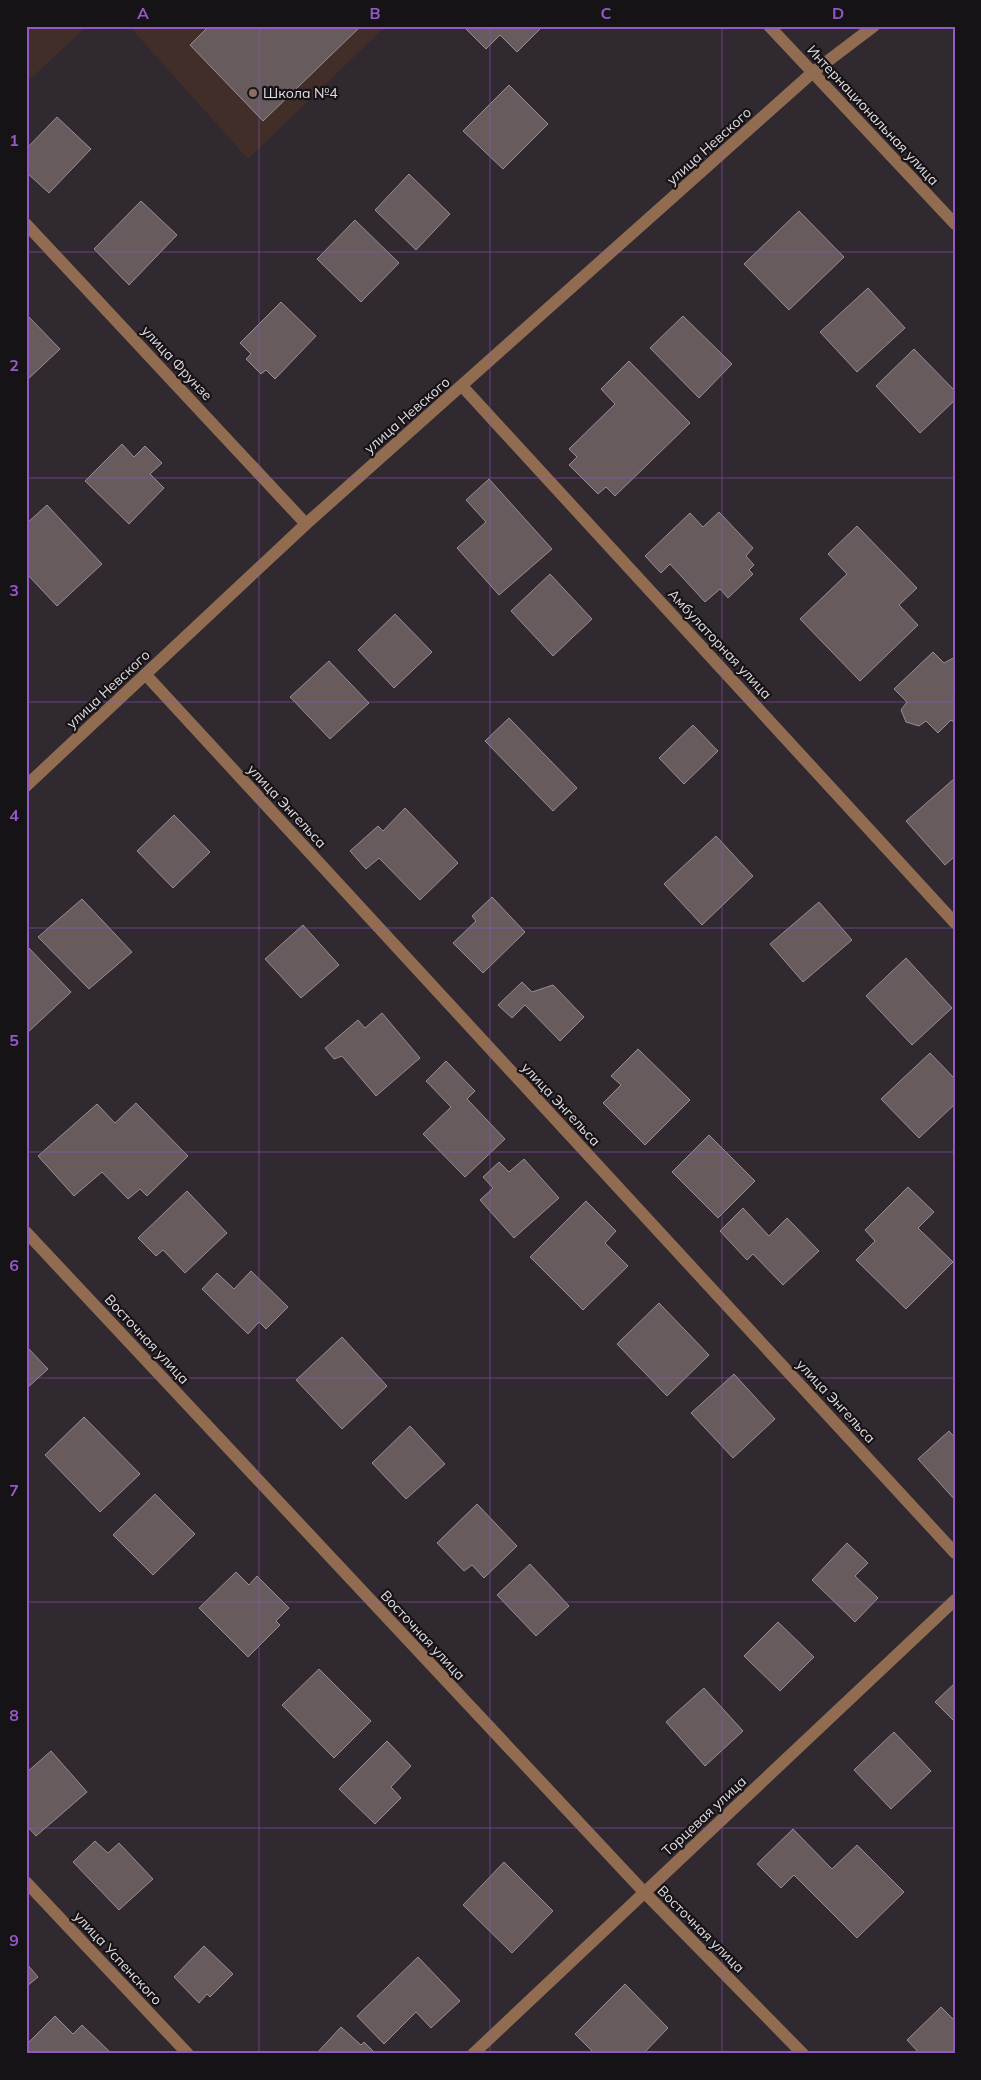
<svg xmlns="http://www.w3.org/2000/svg" width="981" height="2080" font-family="Mulish,sans-serif">
<style>
.education{fill:#412e29}
.building{fill:#675b5e;stroke:#9a8d91}
.lines{fill:none;stroke-linecap:round;stroke-linejoin:round}
.minor{stroke:#916c50;stroke-width:12}
.grid{fill:none;stroke:#9458c7;stroke-width:1;stroke-opacity:0.55}
.education-dot{fill:#8d6e63;stroke:#161316;stroke-width:2}
.labels{text-anchor:middle;stroke-width:4.5;stroke-linejoin:round;paint-order:stroke}
.poi-label{font-size:14px;fill:#e1dce0;stroke:#161316;text-anchor:start}
.street-label{font-size:14px;fill:#e1dce0;stroke:#161316}
.neatline{fill:none;stroke:#9458c7;stroke-width:2}
.grid-label{font-size:16px;text-anchor:middle;font-weight:bold;fill:#9458c7}
</style>
<rect width="100%" height="100%" fill="#312930"/>
<path class="education" d="M26,26H87L26,83Z
M129,26H386L248,159Z"/>
<path class="building" d="M209,26H361L263,121L190,45Z
M463,26H541L542,27L517,52L500,35L486,49Z
M509,85L548,124L503,169L463,131Z
M57,117L91,149L49,193L26,172V149Z
M409,174L450,214L416,250L375,210Z
M141,201L177,235L129,285L94,249Z
M799,211L844,257L789,310L744,264Z
M355,220L399,263L361,302L317,259Z
M868,288L905,328L857,372L820,332Z
M281,302L316,336L275,379L266,370L261,374L246,359L251,354L240,343Z
M26,314L60,349L26,381Z
M683,316L732,364L699,398L650,348Z
M914,349L955,391V400L920,433L876,386Z
M629,361L690,423L615,496L606,487L598,494L569,465L577,457L569,449L615,404L601,389Z
M122,444L134,457L145,446L162,463L150,474L164,488L129,524L85,481Z
M489,479L552,549L499,595L457,548L486,522L466,500Z
M47,505L102,564L57,606L26,573V524Z
M719,512L753,548L746,556L754,565L749,570L753,574L728,598L720,589L705,602L670,564L661,573L645,556L690,513L703,527Z
M857,526L917,588L899,605L918,625L860,681L800,619L847,574L828,554Z
M550,574L592,619L553,656L511,611Z
M395,614L432,652L394,688L358,650Z
M933,652L944,663L955,657V723L951,720L938,733L926,721L919,726L906,722L901,710L907,702L894,689Z
M329,661L369,703L330,739L290,697Z
M509,718L577,788L553,811L485,741Z
M693,725L718,751L684,784L659,758Z
M955,778V856L945,865L906,821Z
M405,808L458,863L420,900L379,858L366,869L350,851L378,826L383,831Z
M174,815L210,852L173,888L137,851Z
M716,836L753,876L702,925L664,884Z
M492,897L525,932L483,973L453,943L476,921L472,916Z
M82,899L132,952L89,989L38,937Z
M819,902L852,940L803,982L770,944Z
M303,925L339,965L301,998L265,959Z
M26,945L71,992L26,1034Z
M906,958L952,1008L912,1045L866,996Z
M522,982L532,992L553,985L584,1017L560,1041L525,1005L512,1018L498,1005Z
M382,1013L420,1058L376,1096L342,1056L334,1059L325,1048L358,1020L365,1028Z
M638,1049L690,1100L645,1145L603,1103L621,1085L611,1076Z
M930,1053L955,1079V1104L919,1138L881,1099Z
M446,1061L475,1091L467,1099L505,1139L465,1177L423,1134L451,1107L426,1081Z
M136,1103L188,1156L147,1196L140,1189L128,1199L102,1172L74,1196L38,1156L97,1104L115,1123Z
M709,1135L755,1181L718,1218L672,1172Z
M524,1159L559,1198L514,1238L480,1200L493,1188L483,1177L499,1162L509,1172Z
M908,1187L934,1212L918,1228L953,1262L906,1309L856,1260L875,1241L865,1230Z
M187,1191L227,1233L185,1273L163,1250L156,1256L138,1238Z
M586,1201L616,1231L605,1243L628,1266L583,1310L530,1257Z
M743,1208L769,1236L787,1218L819,1251L783,1285L753,1254L747,1260L720,1231Z
M251,1271L288,1307L266,1329L259,1322L248,1334L202,1289L217,1273L234,1289Z
M659,1303L709,1355L667,1396L617,1344Z
M342,1337L387,1386L342,1429L296,1380Z
M26,1346L48,1369L26,1389Z
M734,1374L775,1419L733,1458L691,1413Z
M84,1417L140,1474L100,1512L45,1455Z
M410,1426L445,1464L406,1499L372,1463Z
M949,1431L955,1438V1500L918,1459Z
M155,1494L195,1534L153,1575L113,1535Z
M477,1504L517,1546L484,1578L472,1565L464,1571L437,1543Z
M847,1543L868,1563L855,1576L878,1598L855,1622L812,1580Z
M530,1564L569,1606L536,1636L497,1595Z
M236,1572L249,1585L257,1576L289,1608L276,1621L280,1625L248,1657L199,1608Z
M778,1622L814,1657L780,1691L744,1656Z
M319,1669L371,1721L334,1758L282,1705Z
M955,1683V1722L935,1702Z
M704,1688L743,1731L705,1766L666,1722Z
M894,1732L931,1771L891,1809L854,1770Z
M387,1741L411,1766L391,1787L401,1798L375,1824L339,1789Z
M51,1751L87,1792L36,1836L26,1825V1773Z
M793,1829L832,1869L857,1845L904,1892L857,1938L794,1875L781,1888L757,1864Z
M95,1841L108,1853L119,1843L153,1879L119,1910L73,1862Z
M504,1862L553,1911L512,1953L463,1905Z
M204,1946L233,1974L210,1997L207,1994L199,2003L174,1977Z
M418,1957L460,2001L431,2028L416,2012L384,2044L357,2016Z
M26,1963L38,1977L26,1987Z
M625,1984L668,2028L643,2054H595L575,2034Z
M941,2007L955,2021V2054H920L907,2040Z
M55,2016L73,2034L82,2025L112,2054H26V2045Z
M341,2027L361,2045L364,2042L376,2054H316Z"/>
<g class="lines">
<path class="minor" d="M769,26L955,224
M26,224L306,524
M462,386L955,923
M146,675L955,1553
M26,786L306,524L812,73L874,26
M26,1232L644,1892L803,2054
M26,1882L188,2054
M473,2054L955,1600"/>
</g>
<path class="grid" d="M259,26V2054M490,26V2054M722,26V2054M26,252H955M26,478H955M26,702H955M26,928H955M26,1152H955M26,1378H955M26,1602H955M26,1828H955"/>
<circle class="education-dot" cx="253" cy="93" r="5"/>
<g class="labels">
<g class="poi-label">
<text x="263" y="98">Школа №4</text>
</g>
<g class="street-label">
<text transform="translate(873 115) rotate(47)" y="5">Интернациональная улица</text>
<text transform="translate(709 146) rotate(-42)" y="5">улица Невского</text>
<text transform="translate(177 363) rotate(47)" y="5">улица Фрунзе</text>
<text transform="translate(407 415) rotate(-41)" y="5">улица Невского</text>
<text transform="translate(720 644) rotate(47)" y="5">Амбулаторная улица</text>
<text transform="translate(108 689) rotate(-43)" y="5">улица Невского</text>
<text transform="translate(287 806) rotate(47)" y="5">улица Энгельса</text>
<text transform="translate(561 1104) rotate(47)" y="5">улица Энгельса</text>
<text transform="translate(147 1339) rotate(47)" y="5">Восточная улица</text>
<text transform="translate(836 1401) rotate(47)" y="5">улица Энгельса</text>
<text transform="translate(423 1635) rotate(47)" y="5">Восточная улица</text>
<text transform="translate(704 1816) rotate(-43)" y="5">Торцевая улица</text>
<text transform="translate(701 1929) rotate(45)" y="5">Восточная улица</text>
<text transform="translate(118 1958) rotate(47)" y="5">улица Успенского</text>
</g>
</g>
<rect width="981" height="2080" fill="none" stroke="#161316" stroke-width="55"/>
<rect x="28" y="28" width="926" height="2024" class="neatline"/>
<g class="grid-label">
<text x="143" y="19">A</text>
<text x="375" y="19">B</text>
<text x="606" y="19">C</text>
<text x="838" y="19">D</text>
<text x="14" y="146">1</text>
<text x="14" y="371">2</text>
<text x="14" y="596">3</text>
<text x="14" y="821">4</text>
<text x="14" y="1046">5</text>
<text x="14" y="1271">6</text>
<text x="14" y="1496">7</text>
<text x="14" y="1721">8</text>
<text x="14" y="1946">9</text>
</g>
</svg>
